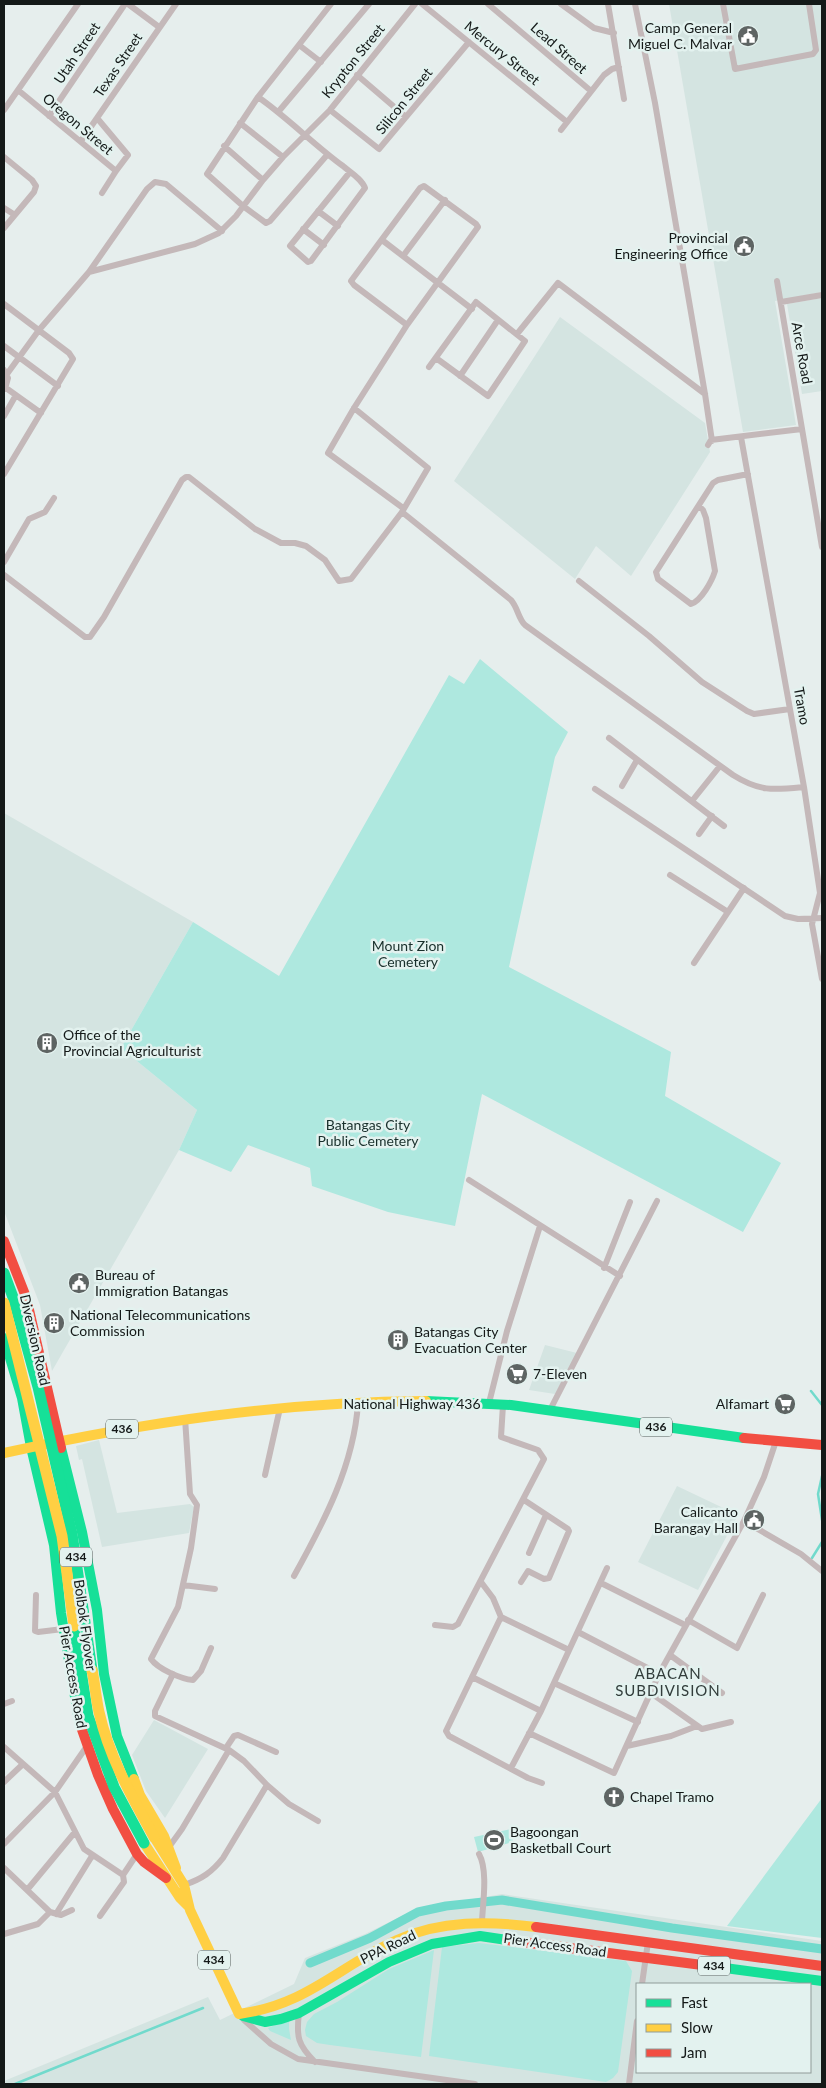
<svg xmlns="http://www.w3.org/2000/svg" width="826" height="2088" font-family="Lato,sans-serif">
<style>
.built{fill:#d4e4e1;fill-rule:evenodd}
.green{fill:#aee8df}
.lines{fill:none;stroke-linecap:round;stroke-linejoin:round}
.stream{stroke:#71dacc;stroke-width:2.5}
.canal{stroke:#71dacc;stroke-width:9}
.street{stroke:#c4b8b9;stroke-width:6}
.fast{stroke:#16e098;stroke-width:10}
.slow{stroke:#ffcf43;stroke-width:10}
.jam{stroke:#f24e42;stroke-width:10}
.fast-bridge{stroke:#16e098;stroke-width:11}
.slow-bridge{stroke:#ffcf43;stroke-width:11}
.labels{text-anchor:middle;stroke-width:5;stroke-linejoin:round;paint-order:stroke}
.shield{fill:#e3f2ef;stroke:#525a58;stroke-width:1}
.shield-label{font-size:12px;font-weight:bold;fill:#141918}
.poi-label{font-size:14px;fill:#141918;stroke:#e3f2ef;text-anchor:start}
.street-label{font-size:14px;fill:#141918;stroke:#e3f2ef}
.park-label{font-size:14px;fill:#182f2b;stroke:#e3f2ef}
.neighbourhood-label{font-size:15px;letter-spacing:1px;fill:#323d3b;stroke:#e3f2ef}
</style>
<rect width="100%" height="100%" fill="#e6eeed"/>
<path class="built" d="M669,4H822V292L775,301L796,425L743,432Z
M822,298V391L802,394L787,304Z
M560,317L705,423L710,452L631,576L596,546L575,579L454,481Z
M4,813L193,922L121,1048L197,1110L179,1150L52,1371L40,1305L4,1211Z
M545,1345L577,1353L555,1394L529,1390Z
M99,1440L117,1513L190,1504L194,1507L189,1533L102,1547L82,1459L79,1460L76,1446Z
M677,1486L738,1515L698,1590L638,1562Z
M154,1720L208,1749L165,1818L146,1791L132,1755Z
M502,1894L822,1941V2084H4V2081L208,1997L220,2020L294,1984L305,1958L365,1934L416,1909ZM637,1984H810V2072H637Z"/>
<path class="green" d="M480,659L568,732L555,757L509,967L671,1052L665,1096L781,1163L743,1232L482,1094L455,1226L388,1212L312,1186L310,1168L248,1145L231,1172L179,1150L197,1110L121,1048L193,922L279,976L449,675L464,684Z
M822,1798V1938L727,1926Z
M511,1829L513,1842L478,1852L474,1837Z
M479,1943L626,1961L632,1971L618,2072L613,2078L606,2082L429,2056L442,1947Z
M434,1950L421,2057L330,2045L317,2043L306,2036L305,2030L307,2022L314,2014L337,2002L389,1969Z
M289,2019V2029L291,2040L270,2031L268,2028Z"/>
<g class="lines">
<path class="stream" d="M811,1391L822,1405
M822,1476L818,1494L822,1520
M812,1558L822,1542
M15,2084L203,2008"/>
<path class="canal" d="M310,1963L370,1938L418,1912L446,1906L502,1900L672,1928L822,1949"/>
<path class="street" d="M128,4L159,27
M422,4L567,122
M488,4L591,91
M561,4L594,28L614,33
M608,4L624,99
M635,4L655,103L705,394L712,441
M723,4L735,69L813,54L816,50L809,4
M299,45L321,62
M357,75L406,117
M18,90L116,171L128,155L97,118
M258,97C288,118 313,144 343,166C350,172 362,179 365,188L311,261L308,262L290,246L350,172
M4,110L78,4
M330,110L379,149L469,42
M279,111L369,4
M49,116L125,4
M240,123L283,157
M561,130L604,75L612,69L619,67
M81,141L176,4
M224,146L263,180
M327,155L270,221L266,223L243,206L207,174L258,97L331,4
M4,157L32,180L36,186L34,192L4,228
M102,193L116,171
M4,208L15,215
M318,211L338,226
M303,229L324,245
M382,240L472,309
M403,256L445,200
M89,272L147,189L155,182L166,184L222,231
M777,281L822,547
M781,302L822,295
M4,304L69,353L73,359L4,474
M517,334L558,283L705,394
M4,346L58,386
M429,367L476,302L525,341L488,396L436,358
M4,370L8,378L5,389
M7,374L39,330L89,272L195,244L219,233L236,216L263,180L283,157L330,110L415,4
M460,376L498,320
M6,388L41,413
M4,416L16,395
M741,437L804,787L820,893L812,924L822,979
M708,445L711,440L802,429
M699,506L703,510L706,518L715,571C712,581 701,601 691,604L658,579L656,572L713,483L718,480L748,474
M403,508L328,453L354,408L407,325L478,227L476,224L424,186L420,188L351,281L354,285L407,325
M402,512L511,600C518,608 518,618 525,625L733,775C760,792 774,790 804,787
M4,562L29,519L45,512L54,498
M4,575L85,637H90L104,617L182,480L186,477H189L255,529L281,543H295L306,546L325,560L339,581L351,579L402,512L428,468L354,408
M579,581L649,636L702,682L747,711L754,714L790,709
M609,738L724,826
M622,786L637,760
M595,789L785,916L798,919L822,918
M692,801L720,766
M699,834L712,816
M670,875L728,912
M694,963L744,888
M469,1180L620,1276
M604,1268L630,1202
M489,1403L507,1331L540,1226
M550,1410L657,1201
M185,1418L190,1494L197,1505L191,1548L178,1607L151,1659C158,1669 181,1679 193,1680L201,1671L211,1648
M265,1475L280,1408
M744,1521L801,1554L822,1571
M529,1553L546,1515
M294,1576C324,1522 354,1465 358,1403
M481,1582L493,1598L501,1617L569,1650
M521,1582L528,1571L544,1579L549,1578L569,1531L568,1529L524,1500
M601,1583L685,1625
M183,1585L215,1589
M36,1595L35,1631L38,1632L63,1629
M501,1617L446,1731L449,1736L528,1778L542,1783
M688,1620L737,1648L763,1595
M435,1625L453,1627L458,1624L544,1459L538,1450L501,1437L503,1405
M578,1632L659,1674
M670,1655L722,1693
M173,1674L155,1711V1716L229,1750L244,1761L267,1785L289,1804L318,1821
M472,1677L541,1711
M554,1683L638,1722
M651,1693L702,1729L731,1722
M4,1704L12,1701
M529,1733L614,1773L659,1674L744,1521L764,1477L776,1441
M627,1746L671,1736L697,1726
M4,1747L55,1792L84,1849L123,1875
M226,1748L234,1736L238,1735L276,1752
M511,1768L541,1711L607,1568
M4,1782L23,1764
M4,1844L55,1792L87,1746
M169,1847L182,1829L229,1750
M479,1854C488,1870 483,1902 482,1921
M4,1868L50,1912L61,1915L72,1910
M184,1885C202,1879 212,1872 223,1858L267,1785
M27,1890L75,1832
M56,1914L92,1856
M100,1916L124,1882L123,1875L137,1854
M4,1934L38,1924L50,1912
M642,1984L648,1942
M299,2013C296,2037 298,2045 315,2062
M244,2020L271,2044L298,2059L475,2084
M629,2084L637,2021"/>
<path class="fast" d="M4,1338L22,1398L31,1447L54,1545L61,1613L79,1721
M426,1401L511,1405L744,1438
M61,1448L82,1532L97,1610L104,1674L117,1736L134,1779
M710,1966L822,1981
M243,2016L265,2022L281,2019L299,2013L389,1962L432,1944L480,1936L507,1940"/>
<path class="slow" d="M4,1453C147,1422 279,1402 426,1401
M134,1779L140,1795L164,1836L176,1868
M154,1837L184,1885L190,1910L239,2014
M144,1843L180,1898L188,1906
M239,2014C307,2005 339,1966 397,1940C441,1920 489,1921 536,1927"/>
<path class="jam" d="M4,1241L26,1297L61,1448
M744,1438L822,1445
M79,1721L98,1775L113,1809L137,1854L144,1862L166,1878
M536,1927L822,1966
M507,1940L710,1966"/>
<path class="fast-bridge" d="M4,1273L14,1300L38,1387L72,1534L92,1670
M74,1626L88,1716L114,1787L144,1843"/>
<path class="slow-bridge" d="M4,1303L62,1536L74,1626
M92,1670C95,1684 96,1699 99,1712C109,1757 132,1797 154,1837"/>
</g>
<defs>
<g id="civic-disc" transform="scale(1.125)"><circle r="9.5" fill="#5e6463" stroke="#e3f2ef"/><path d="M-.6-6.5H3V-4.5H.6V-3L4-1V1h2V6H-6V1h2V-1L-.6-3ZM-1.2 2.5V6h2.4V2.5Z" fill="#fff"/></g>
<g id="building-disc" transform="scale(1.125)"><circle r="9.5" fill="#5e6463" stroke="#e3f2ef"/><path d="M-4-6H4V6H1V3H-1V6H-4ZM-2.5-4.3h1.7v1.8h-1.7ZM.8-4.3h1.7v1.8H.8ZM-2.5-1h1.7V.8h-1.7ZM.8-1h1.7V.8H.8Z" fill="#fff"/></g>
<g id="supermarket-disc" transform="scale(1.125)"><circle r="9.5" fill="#5e6463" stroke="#e3f2ef"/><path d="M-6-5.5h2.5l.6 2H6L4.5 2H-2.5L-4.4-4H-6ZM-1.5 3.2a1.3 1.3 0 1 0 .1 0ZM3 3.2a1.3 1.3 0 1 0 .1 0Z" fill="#fff"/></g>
<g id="church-disc" transform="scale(1.125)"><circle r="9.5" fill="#5e6463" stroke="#e3f2ef"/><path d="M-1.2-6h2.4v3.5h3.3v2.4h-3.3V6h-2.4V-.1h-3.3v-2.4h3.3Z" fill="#fff"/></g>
<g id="stadium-disc" transform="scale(1.125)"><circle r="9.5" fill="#5e6463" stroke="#e3f2ef"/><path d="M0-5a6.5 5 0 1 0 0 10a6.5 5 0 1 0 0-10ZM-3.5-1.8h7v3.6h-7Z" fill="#fff"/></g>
</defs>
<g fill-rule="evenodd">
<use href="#civic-disc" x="748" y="36"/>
<use href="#civic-disc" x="744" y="246"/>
<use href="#building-disc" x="47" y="1043"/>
<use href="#civic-disc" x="79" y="1283"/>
<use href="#building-disc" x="54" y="1323"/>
<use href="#building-disc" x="398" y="1340"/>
<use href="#supermarket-disc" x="517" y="1374"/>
<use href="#supermarket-disc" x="785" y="1404"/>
<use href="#civic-disc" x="754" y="1520"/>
<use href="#church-disc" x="614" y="1797"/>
<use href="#stadium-disc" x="494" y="1840"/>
</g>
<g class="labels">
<g class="shield">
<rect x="640" y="1417.5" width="32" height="19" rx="4"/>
<rect x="106" y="1419.5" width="32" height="19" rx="4"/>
<rect x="60" y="1547.5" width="32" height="19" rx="4"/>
<rect x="198" y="1950.5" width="32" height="19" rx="4"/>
<rect x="698" y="1956.5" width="32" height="19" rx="4"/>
</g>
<g class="shield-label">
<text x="656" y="1431">436</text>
<text x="122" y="1433">436</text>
<text x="76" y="1561">434</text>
<text x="214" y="1964">434</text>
<text x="714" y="1970">434</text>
</g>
<g class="poi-label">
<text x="732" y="33" text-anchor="end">Camp General<tspan x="732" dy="16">Miguel C. Malvar</tspan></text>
<text x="728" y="243" text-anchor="end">Provincial<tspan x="728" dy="16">Engineering Office</tspan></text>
<text x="63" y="1040">Office of the<tspan x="63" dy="16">Provincial Agriculturist</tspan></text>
<text x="95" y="1280">Bureau of<tspan x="95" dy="16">Immigration Batangas</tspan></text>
<text x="70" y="1320">National Telecommunications<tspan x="70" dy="16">Commission</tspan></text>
<text x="414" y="1337">Batangas City<tspan x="414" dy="16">Evacuation Center</tspan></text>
<text x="533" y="1379">7-Eleven</text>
<text x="769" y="1409" text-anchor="end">Alfamart</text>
<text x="738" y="1517" text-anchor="end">Calicanto<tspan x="738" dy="16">Barangay Hall</tspan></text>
<text x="630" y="1802">Chapel Tramo</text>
<text x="510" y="1837">Bagoongan<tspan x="510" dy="16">Basketball Court</tspan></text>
</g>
<g class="street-label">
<text transform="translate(559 48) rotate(41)" y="5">Lead Street</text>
<text transform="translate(77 53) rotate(-56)" y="5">Utah Street</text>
<text transform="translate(502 53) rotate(39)" y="5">Mercury Street</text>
<text transform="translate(353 61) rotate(-51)" y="5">Krypton Street</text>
<text transform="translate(118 65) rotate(-56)" y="5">Texas Street</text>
<text transform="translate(404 101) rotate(-51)" y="5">Silicon Street</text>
<text transform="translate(78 124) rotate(40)" y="5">Oregon Street</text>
<text transform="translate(802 353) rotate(80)" y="5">Arce Road</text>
<text transform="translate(802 706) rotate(80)" y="5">Tramo</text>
<text transform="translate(35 1340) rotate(77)" y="5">Diversion Road</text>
<text x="412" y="1409">National Highway 436</text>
<text transform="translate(85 1625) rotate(82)" y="5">Bolbok Flyover</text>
<text transform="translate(73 1677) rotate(80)" y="5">Pier Access Road</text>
<text transform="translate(555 1945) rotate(8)" y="5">Pier Access Road</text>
<text transform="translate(388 1947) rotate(-26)" y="5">PPA Road</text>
</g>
<g class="park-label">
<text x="408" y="951">Mount Zion<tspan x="408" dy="16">Cemetery</tspan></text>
<text x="368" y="1130">Batangas City<tspan x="368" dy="16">Public Cemetery</tspan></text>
</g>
<g class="neighbourhood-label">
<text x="668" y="1679">ABACAN<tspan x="668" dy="17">SUBDIVISION</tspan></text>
</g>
</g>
<rect width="826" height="2088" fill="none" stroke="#141918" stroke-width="10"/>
<rect x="636" y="1983" width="175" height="90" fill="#e3f2ef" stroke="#909b99"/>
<rect x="646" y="1999" width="25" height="8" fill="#16e098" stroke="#909b99"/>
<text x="681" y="2008" font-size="15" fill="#141918">Fast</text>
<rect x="646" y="2024" width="25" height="8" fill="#ffcf43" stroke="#909b99"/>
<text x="681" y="2033" font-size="15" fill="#141918">Slow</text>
<rect x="646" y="2049" width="25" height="8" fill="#f24e42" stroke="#909b99"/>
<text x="681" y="2058" font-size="15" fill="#141918">Jam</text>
</svg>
